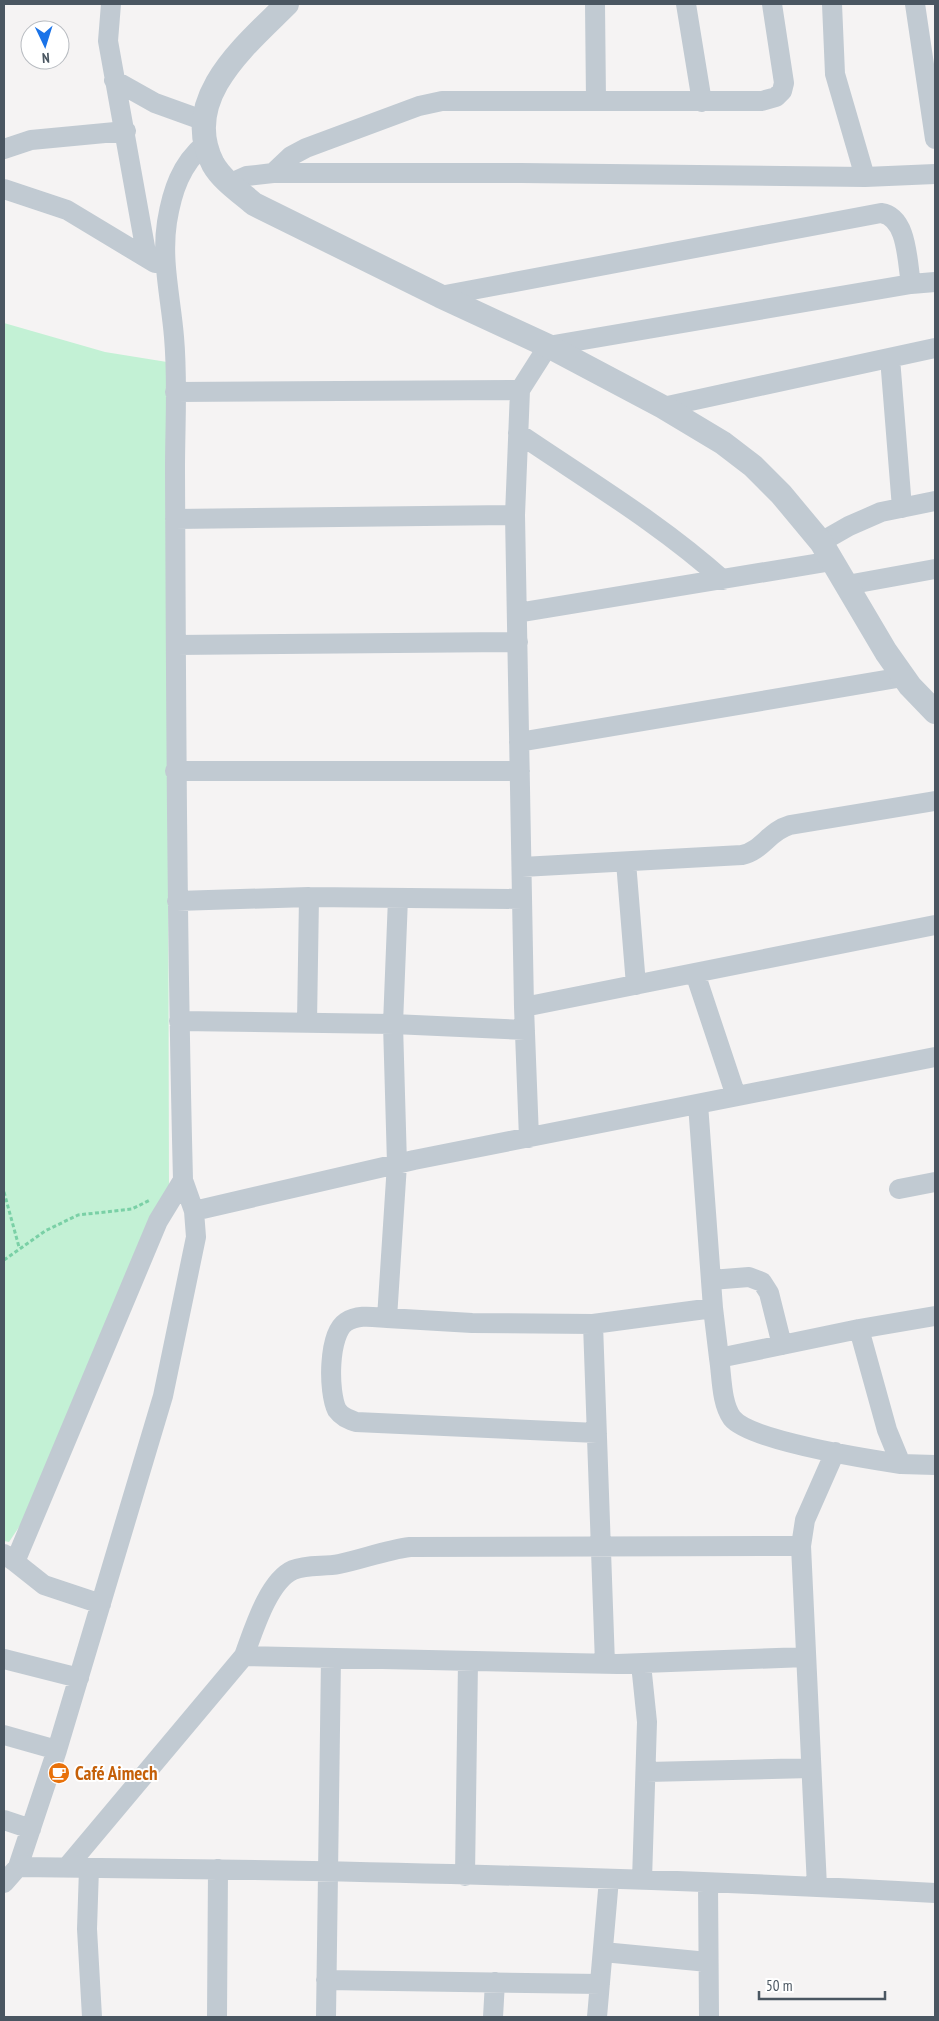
<svg xmlns="http://www.w3.org/2000/svg" width="939" height="2021" font-family="'PT Sans Narrow',sans-serif">
<style>
.green{fill:#c3f1d5}
.lines{fill:none;stroke-linecap:round;stroke-linejoin:round}
.path{stroke:#7ad0a6;stroke-width:3;stroke-dasharray:4 2.5;stroke-linecap:butt}
.minor{stroke:#c1cad2;stroke-width:20}
.tertiary{stroke:#c1cad2;stroke-width:24}
.labels{text-anchor:middle;stroke-width:4;stroke-linejoin:round;paint-order:stroke}
.food-label{font-size:19px;font-weight:bold;fill:#c56008;stroke:#fff;text-anchor:start}
</style>
<rect width="100%" height="100%" fill="#f5f3f3"/>
<path class="green" d="M4,323L105,352L167,362L169,1190L45,1488L9,1542L4,1541Z"/>
<g class="lines">
<path class="path" d="M4,1192L19,1247
M4,1260L45,1231L78,1215L132,1209L150,1200"/>
<path class="minor" d="M111,4L108,41L147,258
M595,4L596,101
M686,4L702,102
M832,4L835,74L865,177
M915,4L935,139
M114,80L155,103L205,121
M4,149L31,140L126,131
M273,173L291,156L306,148L419,106L442,101H762L776,97L782,91L784,83L772,4
M229,184L247,176L273,173H521L865,177L935,174
M4,189L67,210L155,263
M440,296L881,213C908,217 907,262 911,284
M890,358L902,508
M175,392L520,390
M663,407L935,348
M518,433C587,480 661,524 723,580
M175,519L515,515
M821,542L849,526L881,512L935,501
M847,585L935,569
M517,613L832,561
M176,645L518,642
M519,742L903,677
M175,771H520
M626,862L636,985
M522,867L742,855C763,850 769,831 790,825L935,801
M398,898L393,1024L397,1164L387,1318L472,1323L593,1324
M177,901L309,897L522,899
M695,973L736,1096
M524,1007L935,925
M179,1021L393,1024L525,1030
M307,1023L309,897
M698,1104L713,1308L719,1358L859,1329L935,1316
M529,1138L524,1007L515,515L520,390L548,346L911,284L935,282
M899,1189L935,1182
M194,1211L414,1160L935,1057
M711,1280L749,1277L762,1282L769,1293L782,1345
M387,1318C373,1317 358,1314 346,1322C328,1334 328,1392 337,1410C342,1417 348,1419 356,1422L597,1433
M859,1329L887,1430L901,1464L935,1465
M719,1358C722,1376 721,1403 732,1418C750,1441 868,1459 901,1464
M4,1554L15,1562L158,1221L183,1180
M15,1562L44,1585L101,1604
M244,1656C253,1632 268,1581 293,1570C307,1564 324,1567 339,1564C363,1559 386,1550 410,1547L801,1546
M4,1659L79,1678
M605,1664L593,1324L713,1308
M641,1664L647,1722L642,1880
M4,1735L57,1750
M647,1772L811,1768
M4,1820L31,1829
M18,1867C324,1870 630,1876 935,1893
M67,1867L244,1656L617,1664L806,1657
M89,1868L87,1929L92,2017
M465,1876L468,1661
M4,1883L18,1867L57,1750L163,1396L196,1237L194,1211L183,1180C177,943 176,706 175,469C175,425 178,381 174,337C171,299 161,261 167,222C172,191 181,164 205,144
M708,1883L709,2017
M817,1887L801,1546L805,1520L835,1452
M603,1952L708,1962
M326,1980L600,1984
M217,2017L218,1869
M326,2017L331,1658
M493,2017L495,1982
M597,2017L609,1879"/>
<path class="tertiary" d="M287,4C246,45 179,99 213,164C222,180 240,192 254,204L440,296L548,346L663,407L723,443L753,466L781,494L821,542L886,652L910,686L935,712"/>
</g>
<defs>
<g id="cafe-disc" transform="scale(1.125)"><circle r="9.5" fill="#e8710a" stroke="#fff"/><path d="M-5.5-4.5H6V0H3Q3 3.5 0 3.5H-2.5Q-5.5 3.5-5.5 0ZM3-3.2v2h1.7v-2ZM-6 4.5H4V6H-6Z" fill="#fff"/></g>
</defs>
<g fill-rule="evenodd">
<use href="#cafe-disc" x="59" y="1773"/>
</g>
<g class="labels">
<g class="food-label">
<text x="75" y="1780">Café Aimech</text>
</g>
</g>
<rect width="939" height="2021" fill="none" stroke="#4a5661" stroke-width="10"/>
<g transform="translate(45 45) rotate(176)"><circle r="24" fill="#ffffff" stroke="#b7bbc0"/>
<path d="M0-4L9 19L0 12L-9 19Z" fill="#1a73e8"/>
<text y="-8" font-size="14" font-weight="bold" text-anchor="middle" fill="#4a5661">N</text>
</g>
<path d="M759 1991v8h126v-8" fill="none" stroke="#4a5661" stroke-width="2.5"/>
<text x="766" y="1991" font-size="15" fill="#4a5661" stroke="#ffffff" stroke-width="4" paint-order="stroke">50 m</text>
</svg>
